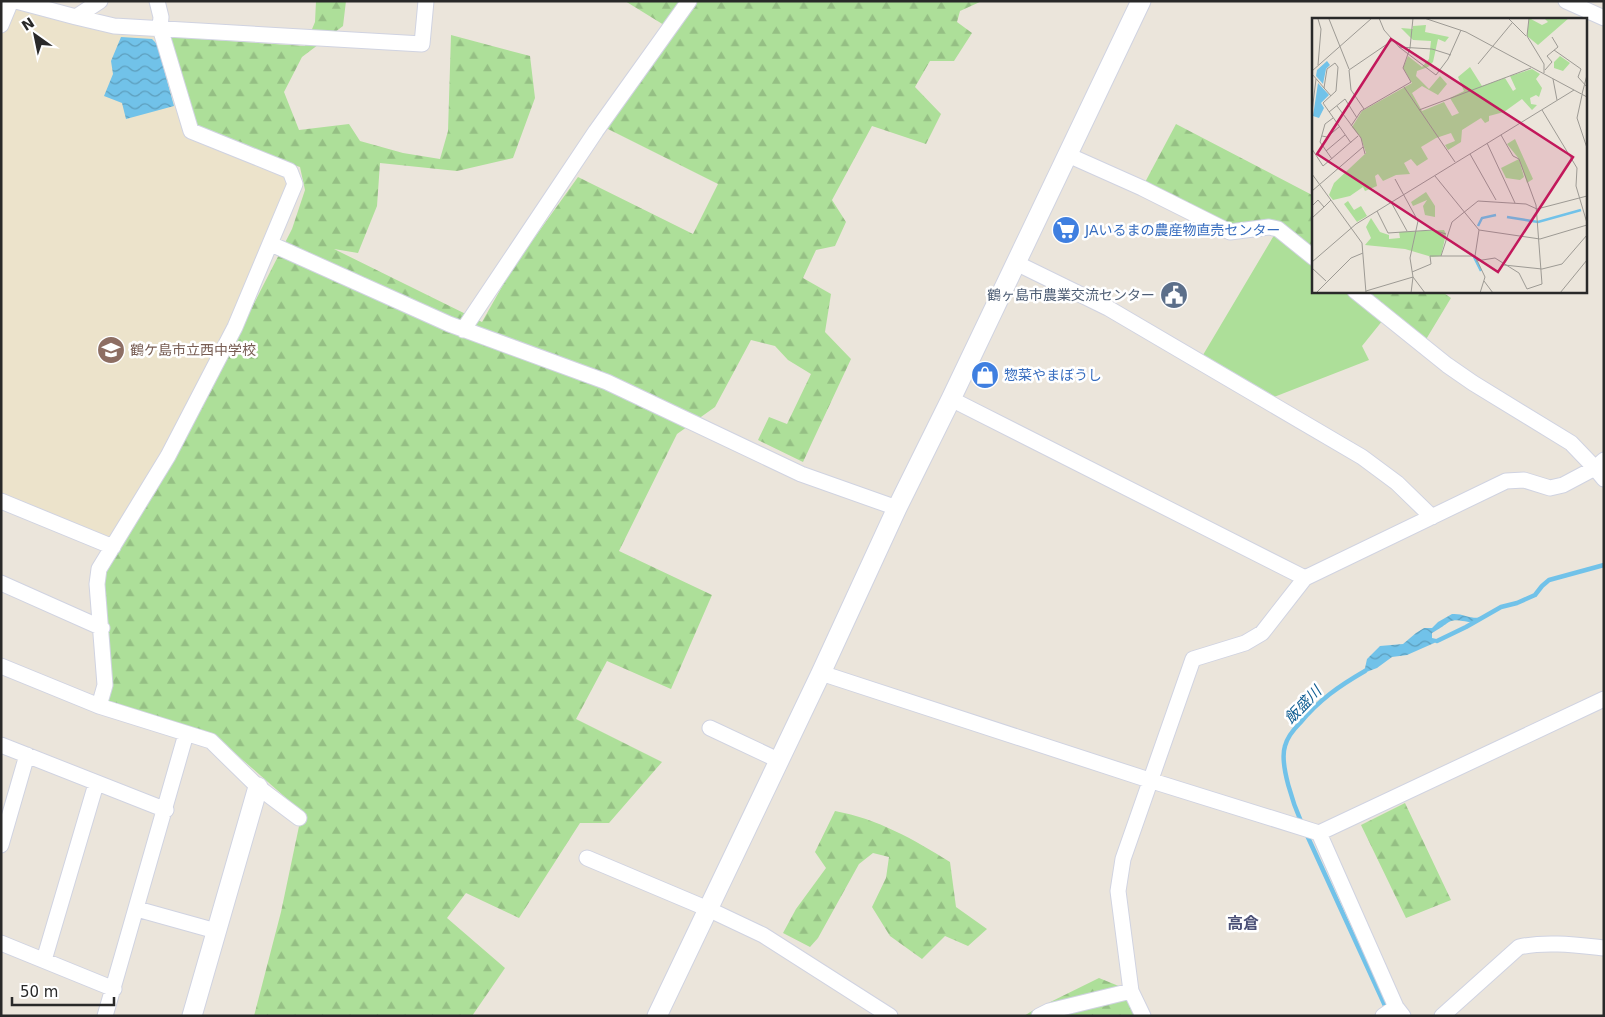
<svg xmlns="http://www.w3.org/2000/svg" width="1605" height="1017" font-family="'DejaVu Sans','Noto Sans JP',sans-serif">
<style>
.education{fill:#ece3cb}
.forest{fill:url(#forest-firs)}
.park{fill:#addf99}
.water{fill:url(#water-waves)}
.lines{fill:none;stroke-linecap:round;stroke-linejoin:round}
.stream{stroke:#71c2e9;stroke-width:4.5}
.minor-casing{stroke:#d0d3e1;stroke-width:17}
.tertiary-casing{stroke:#d0d3e1;stroke-width:21}
.minor{stroke:#fff;stroke-width:15}
.tertiary{stroke:#fff;stroke-width:19}
.labels{text-anchor:middle;stroke-width:5;stroke-linejoin:round;paint-order:stroke}
.shop-label{font-size:14px;fill:#366cbe;stroke:#fff;text-anchor:start}
.service-label{font-size:14px;fill:#4e5e75;stroke:#fff;text-anchor:end}
.education-label{font-size:14px;fill:#785e54;stroke:#fff;text-anchor:start}
.water-label{font-size:15px;font-style:italic;fill:#125f93;stroke:#fff}
.quarter-label{font-size:16px;font-weight:bold;fill:#4b5077;stroke:#fff}
.inset-river{fill:none;stroke:#71c2e9;stroke-width:2.5}
.inset-road{fill:none;stroke:#9d9a94;stroke-width:1}
.view{fill:#c2185b;fill-opacity:0.15;stroke:#c2185b;stroke-width:2.5}
.inset-edge{fill:none;stroke:#292929;stroke-width:2.5}
</style>
<defs>
<pattern id="forest-firs" width="22" height="20" patternUnits="userSpaceOnUse" patternTransform="scale(1.25)"><rect width="22" height="20" fill="#addf99"/><path d="M5 1l3.5 6h-7zM16 11l3.5 6h-7z" fill="#95bf84"/></pattern>
<pattern id="water-waves" width="16" height="10" patternUnits="userSpaceOnUse" patternTransform="scale(1.25)"><rect width="16" height="10" fill="#71c2e9"/><path d="M0 5q4-4 8 0t8 0" fill="none" stroke="#5d9ebd"/></pattern>
</defs>
<rect width="100%" height="100%" fill="#ebe5db"/>
<path class="education" d="M11,1L160,28L290,171L295,184L271,244L113,547L1,501V25Z"/>
<path class="forest" d="M316,1H346L343,26L302,57L284,92L299,130L349,124L360,141L403,153L440,159L448,131L451,35L530,56L535,98L513,158L457,171L380,163L377,206L358,253L334,249L482,322L512,269L578,177L693,234L718,184L606,128L664,25L625,1H982L960,11L957,22L972,33L954,61H930L915,87L941,114L926,144L872,126L832,200L846,222L835,246L816,250L803,278L831,294L825,332L851,359L803,462L758,440L769,417L787,424L811,374L788,360L775,346L751,340L715,407L677,434L619,551L712,595L671,689L607,661L576,719L662,762L609,823H580L519,918L466,893L447,918L505,968L472,1016H254L281,912L302,812L212,733L109,702L103,583L107,568L193,423L292,229L305,190L300,167L191,131L169,37L305,46L315,22Z
M1176,124L1314,196V258L1278,229L1230,232L1142,188Z
M1355,291H1441L1451,298L1422,346Z
M1405,803L1451,900L1406,918L1361,825Z
M835,811C878,819 913,839 950,862L956,907L987,929L968,946L945,936L922,959L890,936L872,907L886,878L889,857L873,853L859,864L818,938L810,947L783,933L796,909L826,868L815,852Z
M1099,978L1131,991L1143,1016H1024L1032,1011Z"/>
<path class="park" d="M1276,232L1314,265V291H1346L1383,320L1362,346L1369,360L1274,397L1203,355Z"/>
<path class="water" d="M121,37L152,39L157,44L174,106L126,119L122,103L104,96L113,74L111,61Z
M1452,614C1464,613 1470,620 1484,617L1473,623C1446,617 1454,621 1432,633V638L1441,640L1407,655L1392,657L1377,668L1361,674L1365,668L1367,659L1380,646L1403,644L1416,633L1424,628H1432L1438,622Z"/>
<g class="lines">
<path class="stream" d="M1437,641L1466,627L1501,607L1517,603L1535,595L1542,586L1549,580L1604,565
M1302,824C1294,806 1279,764 1285,746C1287,738 1294,729 1300,723C1319,700 1339,686 1365,671
M1306,833L1387,1010"/>
<g class="minor-casing">
<path id="minor" d="M16,1L76,17L114,26L422,44L426,1
M1566,1L1604,18
M76,17L100,1
M1,25L11,1
M1068,155L1142,188L1230,232L1269,227L1278,229L1314,258
M271,244L449,324L607,382L801,474L897,508
M1016,263L1108,308L1362,457L1397,483L1432,517
M1355,291L1447,365L1473,383L1571,443L1595,468L1604,479
M463,330L596,131L689,1
M951,399L1305,578
M1,501L113,547
M1,583L102,628
M1,666L99,706L211,741L258,787L299,818
M821,673L1149,780L1319,833L1604,699
M99,706L105,685L97,584L99,569L168,456L235,327L295,184L290,171L191,131L160,28L161,17L157,1
M710,728L778,760
M1,745L166,810
M1319,833L1396,1007L1403,1016
M1,845L27,755
M587,858L708,909L763,935L890,1016
M137,909L216,931
M1,943L114,989
M44,960L96,784
M105,1016L186,734
M1039,1016L1049,1011L1131,991
M1143,1016L1131,991L1118,891L1123,859L1193,659L1245,643L1262,633L1305,578L1506,481L1524,480L1550,488L1563,485L1595,468L1604,460
M1383,1016L1396,1007
M1442,1016L1519,947C1546,941 1576,945 1604,948"/>
</g>
<g class="tertiary-casing">
<path id="tertiary" d="M192,1016L258,787
M657,1016L821,673L897,508L951,399L1141,1"/>
</g>
<use href="#minor" class="minor"/>
<use href="#tertiary" class="tertiary"/>
</g>
<defs>
<g id="supermarket-disc" transform="scale(1.4375)"><circle r="9.5" fill="#3f7fe0" stroke="#fff"/><path d="M-6-5.5h2.5l.6 2H6L4.5 2H-2.5L-4.4-4H-6ZM-1.5 3.2a1.3 1.3 0 1 0 .1 0ZM3 3.2a1.3 1.3 0 1 0 .1 0Z" fill="#fff"/></g>
<g id="civic-disc" transform="scale(1.4375)"><circle r="9.5" fill="#5c6f8a" stroke="#fff"/><path d="M-.6-6.5H3V-4.5H.6V-3L4-1V1h2V6H-6V1h2V-1L-.6-3ZM-1.2 2.5V6h2.4V2.5Z" fill="#fff"/></g>
<g id="school-disc" transform="scale(1.4375)"><circle r="9.5" fill="#8d6e63" stroke="#fff"/><path d="M0-5L7-2L0 1L-7-2ZM-4 1L0 2.5L4 1V4Q0 6-4 4Z" fill="#fff"/></g>
<g id="shop-disc" transform="scale(1.4375)"><circle r="9.5" fill="#3f7fe0" stroke="#fff"/><path d="M-5-2.5h2.3a2.7 3.5 0 0 1 5.4 0H5L5.5 6h-11ZM-1.5-2.5h3a1.5 2.3 0 0 0-3 0Z" fill="#fff"/></g>
</defs>
<g fill-rule="evenodd">
<use href="#supermarket-disc" x="1066" y="230"/>
<use href="#civic-disc" x="1174" y="295"/>
<use href="#school-disc" x="111" y="350"/>
<use href="#shop-disc" x="985" y="375"/>
</g>
<g class="labels">
<g class="shop-label">
<text x="1085" y="235">JAいるまの農産物直売センター</text>
<text x="1004" y="380">惣菜やまぼうし</text>
</g>
<g class="service-label">
<text x="1155" y="300">鶴ヶ島市農業交流センター</text>
</g>
<g class="education-label">
<text x="130" y="355">鶴ケ島市立西中学校</text>
</g>
<g class="water-label">
<text transform="translate(1303 705) rotate(-46)" y="5">飯盛川</text>
</g>
<g class="quarter-label">
<text x="1243" y="929">高倉</text>
</g>
</g>
<g transform="translate(1312 18)">
<rect width="275" height="275" fill="#ebe5db"/>
<path d="M217,0L230,7L236,4L232,0H257L226,27L215,18ZM114,7L113,14L137,19L133,24L126,21L121,44L116,49L105,53L104,58L117,71L128,58L135,66L126,77L110,68L100,75L110,93L132,84L140,98L147,95L138,80L152,73L146,59L158,49L170,68L193,60L201,73L204,71L198,58L220,51L228,56L224,61L230,70L227,79L224,77L218,80L219,86L225,87L220,92L210,81L192,94L177,98V103L173,105L169,100L150,112L149,124L136,132L133,127L143,123L139,115L124,120L109,129L116,141L105,148L99,141L92,145L98,156L84,157L71,163L66,156L63,158L65,168L53,173L51,169L38,178L21,182L17,177L22,165L54,135L49,120L40,109L50,93L100,65L91,50L96,38L110,49L117,41L119,23L101,22L89,10L101,11V8ZM248,38L258,45L251,53L242,50V44ZM203,121L221,161L215,165L207,141L195,126ZM114,174L123,188V199L113,197L111,188L115,182L101,188L99,184ZM36,183L42,192L49,188L55,198L45,204L32,186ZM59,200L68,214L77,217V221L88,220L87,214L132,212L134,216L129,238L120,239L93,231L53,227L59,220L54,209Z" fill="#addf99"/>
<path d="M207,141L212,159L208,162L194,160L189,150Z" fill="#addf99"/>
<path d="M15,43L18,47L14,51L11,66L4,58L5,52ZM6,65L17,77L9,85L12,90L7,100L1,98Z" fill="#71c2e9"/>
<path class="inset-river" d="M195,199L226,204L269,192M166,208L170,200L184,197M162,239L169,253"/>
<path class="inset-road" d="M5,0H21M67,0L72,12L87,29L124,57L136,41L149,12M112,0L154,14L275,79M196,0L214,18M217,0L215,18L232,46V55M17,1L37,51M87,29L120,31L139,37M242,32L269,51L266,59L275,69M166,46L200,5M6,47L9,11L6,1M233,52L240,44L235,38L246,29L240,19M0,53L60,0M0,56L19,78M241,61L245,82M92,69L143,144M12,70L15,51L23,45L26,49L24,73L11,85L39,125M270,76L275,57M270,77L265,100L275,130M25,88L49,120L53,136M52,91L39,72L37,52L81,22M107,92L219,50M230,92L265,150L264,168L275,205M0,94L4,61M17,94L33,81L45,100M39,108L49,93L99,64L91,50L98,30L101,0M10,118L15,119L27,109M175,125L203,185M0,131L11,148L46,118M14,133L33,117M158,136L184,182M20,141L8,124L13,106L21,100M0,156L50,225L54,275M123,158L167,212L228,221L275,207M83,161L106,203L98,240L101,259L99,275M0,173L51,129M79,184L95,213M0,188L6,182L12,189L19,182M65,193L76,215L121,212L134,216M0,200L12,189M167,212L163,238L173,259L168,275M129,238L140,204L166,183L214,186L225,191L275,178M164,243L183,240L207,255L215,271L230,266L224,187L207,141L201,138L189,117M0,244L44,206L262,72M192,247L230,251L250,246L275,217M0,250L14,263M100,254L119,246L118,238H163M172,263L181,275M54,273L101,259L113,275M4,275L39,240L51,235M248,275L275,242"/>
<path class="view" d="M79,21L261,139L186,254L5,136Z"/>
<rect width="275" height="275" class="inset-edge"/>
</g>
<rect width="1605" height="1017" fill="none" stroke="#292929" stroke-width="5"/>
<g transform="translate(35 35) rotate(327)" stroke="#ffffff" stroke-width="4" paint-order="stroke">
<path d="M0-4L9 19L0 12L-9 19Z" fill="#292929"/>
<text y="-8" font-size="14" font-weight="bold" text-anchor="middle" fill="#292929">N</text>
</g>
<path d="M12 997v8h102v-8" fill="none" stroke="#292929" stroke-width="2.5"/>
<text x="20" y="997" font-size="15" fill="#292929" stroke="#ffffff" stroke-width="4" paint-order="stroke">50 m</text>
</svg>
